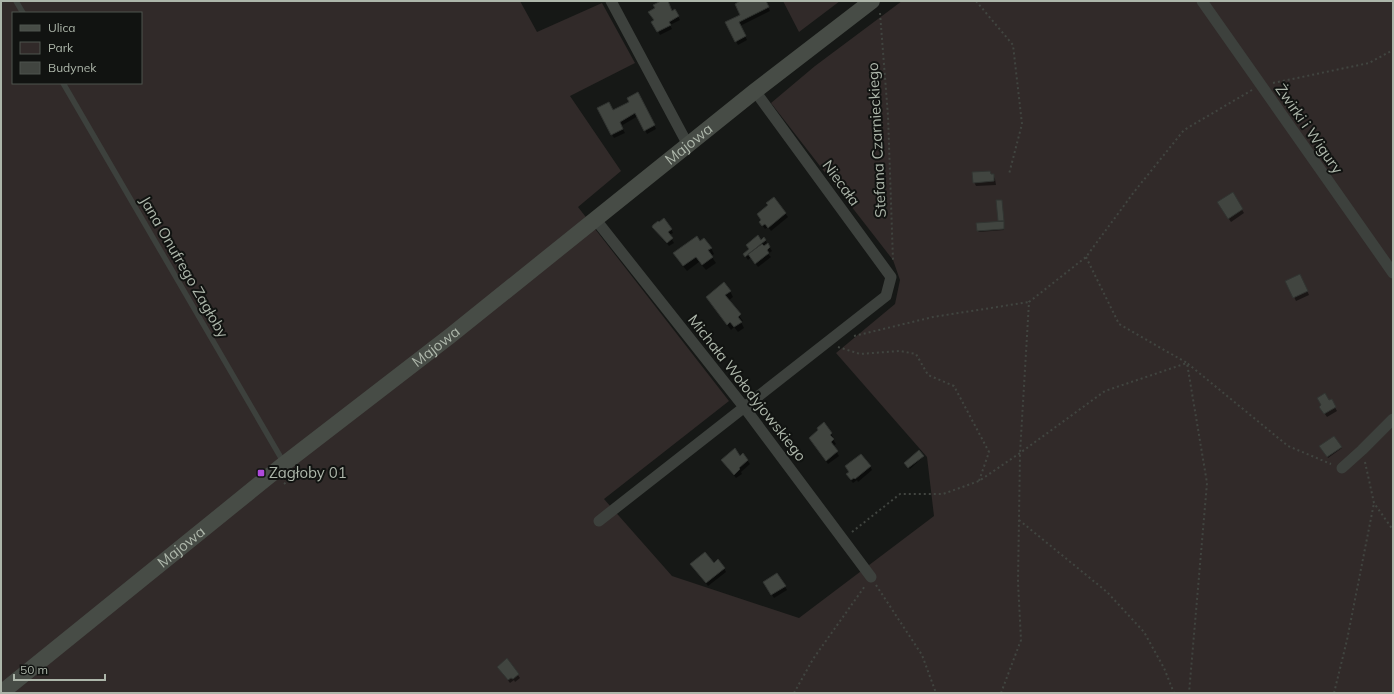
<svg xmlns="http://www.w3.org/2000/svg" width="1394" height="694" font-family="Mulish,sans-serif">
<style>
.green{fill:#312a29;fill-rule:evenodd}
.shadow{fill:#0007}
.building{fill:#414540;stroke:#313431}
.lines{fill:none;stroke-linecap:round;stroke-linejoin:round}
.path{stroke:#414540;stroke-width:2;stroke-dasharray:2 3;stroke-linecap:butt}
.lane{stroke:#3d413d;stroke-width:5.5}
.street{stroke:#3d413d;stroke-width:11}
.secondary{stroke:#474c46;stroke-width:16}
.poi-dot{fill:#af4adc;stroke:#111311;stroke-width:1.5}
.labels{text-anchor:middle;stroke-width:4;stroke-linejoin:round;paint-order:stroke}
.street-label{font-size:15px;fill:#adb6aa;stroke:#111311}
.poi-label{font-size:15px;fill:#adb6aa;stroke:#111311;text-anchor:start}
</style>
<rect width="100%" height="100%" fill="#161816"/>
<path class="green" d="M1,1H520L537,32L602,3L635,63L570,96L621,171L578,207L729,401L604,499L672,576L799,618L934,516L927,457L836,353L895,304L900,280L893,260L771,103L815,66L902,1H1393V693H1ZM13,13H141V83H13Z
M783,1H840L799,32Z"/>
<path class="shadow" d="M663,1H667L672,12L675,10L680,20L670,25L672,29L660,35L653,22L655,21L656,9Z
M743,1H765L770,11L740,26L747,40L738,45L726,22L742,15Z
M640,97L656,129L647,134L638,116L621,126L625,133L614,138L598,109L613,112Z
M992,175H993L995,179L996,185L976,186L974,182Z
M1232,194L1244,213L1231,222L1218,203Z
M774,198L788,217L771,231L768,227L765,229L762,225L769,205Z
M997,201H1001L1002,203L1004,230L979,232L978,231L999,222Z
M653,227L671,229L673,233L669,235L674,243L669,246L664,240H663Z
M765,240L772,251L768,254L771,257L758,267L751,257L748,260L744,254L761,241Z
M700,242L711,248L714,254L711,256L716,263L706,270L699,262L687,271L677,259Z
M1302,279L1309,295L1296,301L1287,282Z
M730,291L733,297L728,301L743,321L741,322L744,328L738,332L734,327L731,330L710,302Z
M1329,402L1333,404L1337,411L1327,417L1320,407Z
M831,434L833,437L832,438L836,444L833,446L839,456L828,464L812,441Z
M1334,437L1342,448L1328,458L1321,446Z
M919,452L923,457L910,469L906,464Z
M743,455L750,464L741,472L742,474L736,478L724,463Z
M870,466L872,470L858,482L857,480L853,483L849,478Z
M714,564L724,568L726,572L708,586L693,567Z
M777,574L787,590L774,598L764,583Z
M507,660L520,678L515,682L514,680L510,683L500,670Z"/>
<path class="building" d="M661,1H668L672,11L675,9L679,16L669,22L671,25L657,32L651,22L654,20L648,12L655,8L653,5Z
M740,1H766L769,7L739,22L746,36L735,42L725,22L740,15L735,4Z
M638,92L655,125L644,131L635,113L620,122L623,129L611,135L597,108L609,102L613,110L629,102L627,98Z
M990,171L991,174H994V181L973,183L972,172Z
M1233,192L1243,209L1228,219L1217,202Z
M774,197L786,213L768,228L765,224L762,226L759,222L761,220L757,214L768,205L766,203Z
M996,200H1002L1004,221H998Z
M664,218L672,229L668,232L673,238L667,243L652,227L653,225L658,221L659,222Z
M1004,221V229L977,231L976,223Z
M758,235L761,240L764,237L766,240L745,257L743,254L749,249L746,245Z
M697,236L700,241L704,238L712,248L708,250L713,257L702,265L696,257L683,266L673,253Z
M768,243L770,247L767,250L769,253L755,264L748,254L762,244L764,246Z
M1300,274L1308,291L1293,298L1285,281Z
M724,282L731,291L725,295L741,314L738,317L742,322L734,327L730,322L727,325L706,297Z
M1325,393L1329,400L1332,399L1336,407L1324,414L1319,407L1321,405L1317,398Z
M824,422L832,433L830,435L834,439L831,442L838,451L826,461L809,438L818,430L817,428Z
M1334,436L1342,447L1327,457L1319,446Z
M735,448L740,456L743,453L748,460L739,468L740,469L734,475L721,460Z
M919,450L924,456L908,468L904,463Z
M861,454L871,466L855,479L854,478L851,480L846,474L849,472L845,466Z
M705,552L714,563L718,559L725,568L706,583L690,564Z
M777,573L786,586L771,595L763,582Z
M507,658L519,674L513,679L511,678L508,680L497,667Z"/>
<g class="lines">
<path class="path" d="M976,1L1013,45L1022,124L1009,174
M880,13L888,116L893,260
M1273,83L1369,63L1393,50
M1086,257L1119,324L1187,363L1207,483L1189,693
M854,336L933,317L1029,302
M838,347L860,354L900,351L916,354L928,375L954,386L989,452L979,481
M1365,462L1374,503L1393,530
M284,484L296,474
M1019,520L1107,592L1144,632L1164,668L1174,693
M852,532L900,494H943L979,481L1020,453L1105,391L1187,363L1288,446L1331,464
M876,585L922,655L936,693
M794,693L813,659L865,586
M1001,693L1021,640L1018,582L1020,453L1029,302L1086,257L1134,192L1184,130L1252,90
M1334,693L1347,640L1374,503"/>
<path class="lane" d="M16,1L23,13
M63,83L284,463"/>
<path class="street" d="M611,1L688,145
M1202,1L1393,273
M596,220L744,407L871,577
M1342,468L1362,450L1393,419
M599,521L886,296L891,277L755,91"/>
<path class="secondary" id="s1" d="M1,693L284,464L450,336L755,91L872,1"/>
</g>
<rect class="poi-dot" x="257" y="469" width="8" height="8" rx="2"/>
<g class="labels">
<g class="street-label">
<text transform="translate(1309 129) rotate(55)" y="5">Żwirki i Wigury</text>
<text transform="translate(877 140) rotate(-93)" y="5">Stefana Czarnieckiego</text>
<text dy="5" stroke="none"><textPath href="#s1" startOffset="880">Majowa</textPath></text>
<text transform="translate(841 183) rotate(54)" y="5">Niecała</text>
<text transform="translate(184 267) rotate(60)" y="5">Jana Onufrego Zagłoby</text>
<text dy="5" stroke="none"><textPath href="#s1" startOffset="556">Majowa</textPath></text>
<text transform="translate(747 388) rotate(52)" y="5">Michała Wołodyjowskiego</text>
<text dy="5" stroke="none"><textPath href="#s1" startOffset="232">Majowa</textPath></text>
</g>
<g class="poi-label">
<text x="269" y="478">Zagłoby 01</text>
</g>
</g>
<rect width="1394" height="694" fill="none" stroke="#adb6aa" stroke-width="4"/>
<rect x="12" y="12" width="130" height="72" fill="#111311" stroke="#4f544e"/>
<rect x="20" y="25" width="20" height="6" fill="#474c46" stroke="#4f544e"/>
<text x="48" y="32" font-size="12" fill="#adb6aa">Ulica</text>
<rect x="20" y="42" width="20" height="12" fill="#312a29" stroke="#4f544e"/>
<text x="48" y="52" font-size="12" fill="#adb6aa">Park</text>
<rect x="20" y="62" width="20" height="12" fill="#414540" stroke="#4f544e"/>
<text x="48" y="72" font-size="12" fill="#adb6aa">Budynek</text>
<path d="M14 674v6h91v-6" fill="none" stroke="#adb6aa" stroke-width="2"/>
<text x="20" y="674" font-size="12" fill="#adb6aa" stroke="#111311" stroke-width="3" paint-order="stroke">50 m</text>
</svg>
